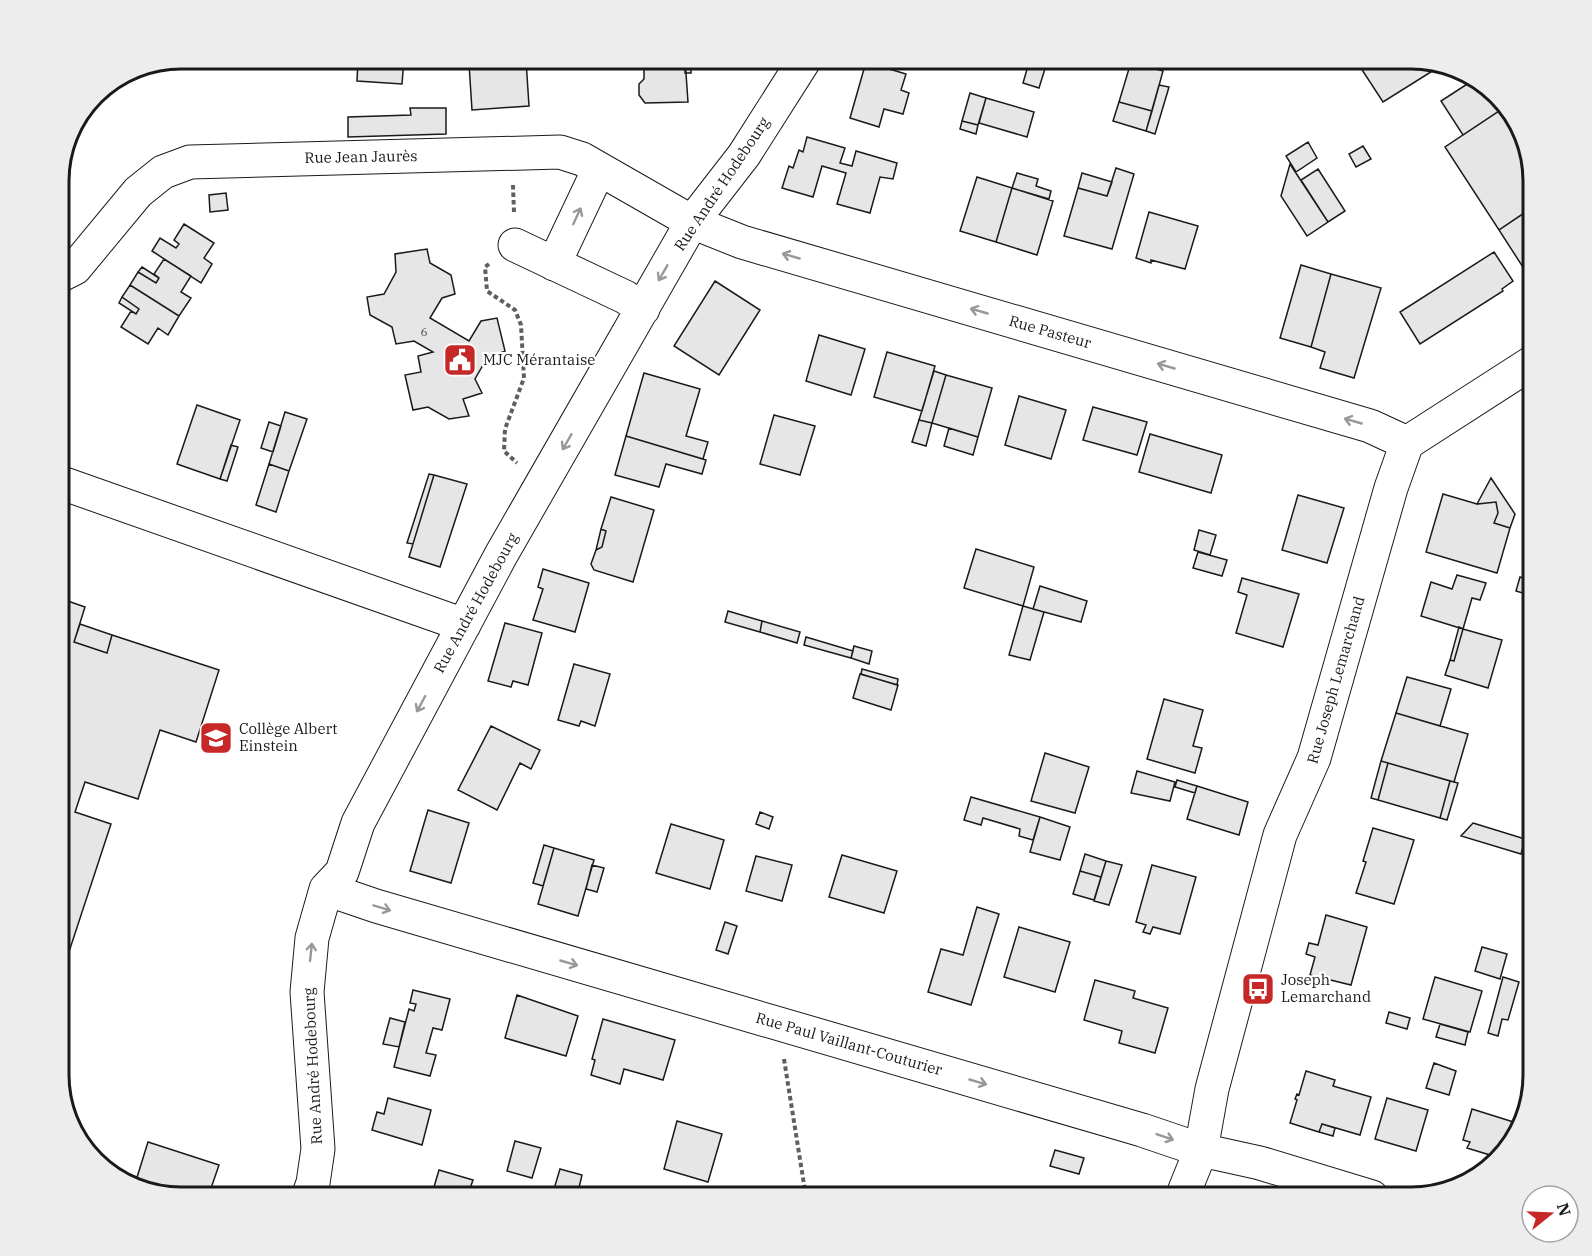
<svg xmlns="http://www.w3.org/2000/svg" width="1592" height="1256" font-family="'IBM Plex Serif',serif">
<style>
.building{fill:#e6e6e6;stroke:#1a1a1a;stroke-width:1.5}
.lines{fill:none;stroke-linecap:round;stroke-linejoin:round}
.minor-casing{stroke:#1a1a1a;stroke-width:35}
.path{stroke:#5f5f5f;stroke-width:4;stroke-dasharray:4.5 3;stroke-linecap:butt}
.minor{stroke:#fff;stroke-width:33}
.oneway{stroke:#989898}
.labels{text-anchor:middle;stroke-width:4.5;stroke-linejoin:round;paint-order:stroke}
.number-label{font-size:12px;fill:#4d4d4d}
.street-label{font-size:15px;fill:#1a1a1a;stroke:#fff}
.poi-label{font-size:15px;fill:#1a1a1a;stroke:#fff;text-anchor:start}
.rim{fill:none;stroke:#1a1a1a;stroke-width:3}
</style>
<rect width="100%" height="100%" fill="#fff"/>
<path class="building" d="M358,59H404L402,84L357,81Z
M640,59H687H685L688,102L645,103L639,95V84L644,79V66H640Z
M685,59H691V73H685Z
M1030,59H1048L1039,88L1023,83Z
M1355,59H1412L1442,65L1383,102Z
M526,60L529,106L472,110L469,64Z
M866,62L906,74L901,90L909,93L903,114L884,109L879,127L850,118Z
M1131,62L1163,71L1152,111L1119,102Z
M1475,79L1492,89L1505,107L1463,135L1441,101Z
M1159,85L1169,87L1155,134L1146,131Z
M970,93L986,98L978,125L962,121Z
M986,98L1034,112L1027,137L979,123Z
M1119,102L1152,111L1146,131L1113,121Z
M1505,107L1521,127L1534,181L1533,207L1499,230L1445,147Z
M410,108H446V134L348,137V117L411,115Z
M962,121L978,125L976,134L960,129Z
M807,137L845,148L840,163L852,166L856,151L897,163L893,179L880,177L870,213L837,204L846,173L822,166L813,197L782,188L789,166L793,168L799,150L803,152Z
M1308,142L1317,158L1296,172L1286,156Z
M1363,146L1371,159L1356,167L1349,154Z
M1290,164L1328,222L1307,236L1281,196Z
M1116,168L1134,174L1112,249L1064,236L1078,188L1107,196Z
M1318,169L1345,211L1328,222L1301,180Z
M1017,173L1038,179L1036,186L1051,191L1049,199L1012,188Z
M1082,173L1112,182L1107,196L1078,188Z
M977,177L1012,188L996,242L960,231Z
M1012,188L1053,201L1037,255L996,242Z
M226,193L228,210L210,212L209,195Z
M1533,207V276L1530,278L1499,230Z
M1149,212L1198,226L1185,269L1151,260V263L1136,258Z
M184,224L214,243L204,258L212,264L201,283L152,251L160,238L176,248L179,244L174,240Z
M427,249L430,263L451,275L455,294L442,298L430,318L469,341L481,321L497,318L505,351L487,358L475,379L482,393L463,399L469,416L449,419L428,407L413,410L405,375L421,372L418,356L433,352L414,341L396,344L392,327L370,315L367,297L384,294L396,272L395,254Z
M1494,252L1513,281L1502,289L1503,291L1420,344L1400,312Z
M164,259L191,276L181,292L191,298L179,316L130,285L138,272L156,283L159,278L154,274Z
M1301,265L1331,274L1311,347L1280,338Z
M142,267L159,278L156,283L138,272Z
M1331,274L1381,288L1354,378L1320,368L1325,352L1311,347Z
M715,281L760,310L719,375L674,346Z
M130,285L179,316L168,335L158,328L148,344L121,327L131,311L136,314L139,309L122,297Z
M122,297L139,309L136,314L119,303Z
M819,335L865,349L851,395L806,381Z
M59,346H65L66,381H59Z
M887,352L935,366L922,411L874,397Z
M934,371L946,375L932,423L919,420Z
M644,373L700,389L686,436L708,442L703,459L626,436Z
M946,375L992,388L978,437L932,423Z
M1019,396L1066,410L1051,459L1005,445Z
M197,405L240,420L220,479L177,464Z
M1093,407L1147,422L1137,455L1083,440Z
M285,412L307,419L289,471L269,464Z
M774,415L815,426L800,475L760,464Z
M919,420L932,423L926,446L912,442Z
M269,422L281,426L273,452L261,448Z
M949,428L978,437L973,455L944,446Z
M1150,434L1222,455L1211,493L1139,472Z
M626,436L706,460L702,474L666,464L659,487L615,475Z
M231,445L238,447L227,481L220,479Z
M269,464L289,471L276,512L256,505Z
M429,474L434,475L413,544L407,543Z
M434,475L467,484L440,567L409,557Z
M1491,478L1515,514L1510,528L1494,523L1498,513L1496,502L1477,504Z
M1443,494L1477,504L1496,502L1498,513L1494,523L1510,528L1497,573L1426,552Z
M1298,495L1344,508L1327,563L1282,550Z
M611,497L654,510L633,582L594,570L591,564L596,550L602,547L606,531L601,529Z
M601,529L606,531L602,547L596,550Z
M1199,530L1216,535L1210,555L1194,550Z
M976,549L1034,567L1023,606L964,588Z
M1198,552L1227,560L1222,576L1193,568Z
M543,569L589,583L575,632L533,620L543,589L538,587Z
M1457,575L1486,583L1480,600L1472,598L1463,629L1421,616L1431,582L1452,589Z
M1520,577L1533,581V596L1516,591Z
M1242,578L1299,594L1283,647L1236,633L1247,595L1238,592Z
M1040,586L1087,601L1081,622L1033,609Z
M59,598L85,607L74,642L107,653L112,635L219,670L196,742L160,730L138,799L85,782L75,812L111,824L65,964L59,963Z
M1023,606L1044,612L1030,660L1009,655Z
M728,611L762,621L760,632L725,622Z
M762,621L800,632L797,643L760,632Z
M505,623L542,633L528,685L513,681L511,687L488,681Z
M80,624L112,635L107,653L74,642Z
M1459,627L1463,629L1454,661L1450,660Z
M1463,629L1502,640L1488,688L1445,675L1450,660L1454,661Z
M806,637L853,651L851,658L804,645Z
M854,646L872,651L869,664L851,658Z
M574,664L610,674L595,726L581,721L579,726L558,720Z
M862,669L898,679L897,685L861,674Z
M860,674L898,685L891,710L853,698Z
M1407,677L1451,689L1440,726L1396,713Z
M1164,699L1203,710L1193,746L1202,748L1195,773L1147,759Z
M1396,713L1468,734L1454,782L1381,761Z
M491,726L540,750L531,769L520,763L497,810L458,790Z
M1045,753L1089,767L1075,813L1031,801Z
M1381,761L1388,763L1378,800L1371,798Z
M1388,763L1450,781L1440,818L1378,800Z
M1137,771L1175,782L1170,801L1131,793Z
M1177,780L1197,786L1195,793L1175,787Z
M1450,781L1458,783L1447,820L1440,818Z
M1197,786L1248,802L1239,835L1187,819Z
M971,797L1040,817L1033,840L1019,836L1020,829L983,818L981,825L964,820Z
M428,810L469,823L451,883L410,871Z
M760,812L773,817L769,829L756,824Z
M1040,817L1070,827L1060,860L1030,852Z
M1473,823L1525,839L1521,854L1461,836Z
M671,824L724,840L710,889L656,873Z
M1373,828L1414,840L1394,904L1356,893L1366,862L1363,861Z
M544,845L554,848L543,886L533,883Z
M554,848L594,860L578,916L538,904Z
M1085,854L1106,861L1101,877L1080,871Z
M842,855L897,871L884,913L829,897Z
M756,856L792,865L782,901L746,891Z
M1106,861L1122,865L1109,905L1094,901Z
M592,865L604,868L597,892L586,889Z
M1152,865L1196,877L1180,934L1153,927L1150,934L1143,932L1146,925L1136,922Z
M1080,871L1101,877L1094,900L1073,894Z
M977,907L999,914L971,1005L928,992L941,949L963,955Z
M1326,915L1367,927L1351,985L1310,975L1315,957L1306,954L1309,943L1318,945Z
M725,922L737,926L728,954L716,950Z
M1019,927L1070,942L1055,992L1004,977Z
M1482,947L1507,954L1500,979L1475,971Z
M1435,977L1482,991L1470,1032L1423,1019Z
M1503,977L1519,982L1508,1020L1502,1019L1498,1036L1488,1033Z
M1095,980L1135,991L1133,998L1168,1008L1155,1053L1119,1043L1122,1031L1084,1020Z
M413,990L450,999L442,1030L433,1028L426,1053L436,1055L430,1076L394,1067L409,1009L414,1011L416,1004L410,1003Z
M517,995L578,1016L566,1056L505,1038Z
M1389,1012L1410,1018L1407,1029L1386,1023Z
M390,1018L405,1022L399,1047L383,1044Z
M603,1019L675,1040L663,1080L624,1069L620,1084L591,1075L595,1060L592,1059Z
M1440,1024L1468,1032L1465,1045L1436,1037Z
M1434,1063L1456,1071L1449,1095L1426,1088Z
M1306,1071L1335,1080L1333,1086L1371,1097L1360,1135L1322,1124L1319,1132L1290,1123L1297,1100L1295,1099L1297,1094L1299,1095Z
M388,1098L431,1110L422,1145L372,1130L377,1112L384,1114Z
M1387,1098L1428,1110L1416,1151L1375,1139Z
M1472,1109L1523,1125L1500,1158L1467,1148L1470,1142L1463,1140Z
M677,1121L722,1134L708,1182L664,1169Z
M1322,1124L1335,1128L1333,1136L1319,1132Z
M515,1141L541,1148L532,1178L507,1171Z
M148,1142L219,1165L208,1197H180L141,1191L134,1187Z
M1055,1150L1084,1158L1079,1174L1050,1166Z
M560,1169L582,1175L577,1196L554,1189Z
M439,1170L473,1180L467,1197H431Z"/>
<g class="lines">
<g class="minor-casing">
<path id="minor" d="M515,245L625,297L643,309
M554,264L599,169
M59,276L75,268L138,192L163,172L190,162L560,152L582,159L692,222L742,242L1370,426L1407,443
M59,482L464,625
M326,889L376,906L1142,1130L1201,1150L1260,1163L1372,1197
M308,1197L313,1183L318,1149L307,992L312,938L326,889L342,872L358,823L501,555L692,222L744,155L805,59
M1182,1197L1201,1150L1212,1089L1280,835L1314,758L1391,488L1407,443L1533,362"/>
</g>
<path class="path" d="M513,185L514,213
M489,264L485,267L487,291L515,310L521,325L524,378L505,429L504,451L517,463
M784,1059L806,1197"/>
<use href="#minor" class="minor"/>
</g>
<defs><path id="oneway-shaft" d="M-6 0H5M1.5-3L5.5 0L1.5 3" fill="none" stroke-width="1.6" stroke-linecap="round" stroke-linejoin="round" transform="scale(1.5)"/></defs>
<g class="oneway">
<use href="#oneway-shaft" transform="translate(577 216) rotate(-65)"/>
<use href="#oneway-shaft" transform="translate(791 256) rotate(-164)"/>
<use href="#oneway-shaft" transform="translate(663 273) rotate(120)"/>
<use href="#oneway-shaft" transform="translate(979 311) rotate(-164)"/>
<use href="#oneway-shaft" transform="translate(1166 366) rotate(-164)"/>
<use href="#oneway-shaft" transform="translate(1353 421) rotate(-164)"/>
<use href="#oneway-shaft" transform="translate(567 442) rotate(120)"/>
<use href="#oneway-shaft" transform="translate(421 704) rotate(118)"/>
<use href="#oneway-shaft" transform="translate(382 908) rotate(17)"/>
<use href="#oneway-shaft" transform="translate(311 952) rotate(-84)"/>
<use href="#oneway-shaft" transform="translate(569 963) rotate(16)"/>
<use href="#oneway-shaft" transform="translate(978 1082) rotate(16)"/>
<use href="#oneway-shaft" transform="translate(1165 1137) rotate(19)"/>
</g>
<defs>
<g id="civic-square" transform="scale(1.725)"><rect x="-9" y="-9" width="18" height="18" rx="4" fill="#c62828" stroke="#fff"/><path d="M-.6-6.5H3V-4.5H.6V-3L4-1V1h2V6H-6V1h2V-1L-.6-3ZM-1.2 2.5V6h2.4V2.5Z" fill="#fff"/></g>
<g id="school-square" transform="scale(1.725)"><rect x="-9" y="-9" width="18" height="18" rx="4" fill="#c62828" stroke="#fff"/><path d="M0-5L7-2L0 1L-7-2ZM-4 1L0 2.5L4 1V4Q0 6-4 4Z" fill="#fff"/></g>
<g id="bus-square" transform="scale(1.725)"><rect x="-9" y="-9" width="18" height="18" rx="4" fill="#c62828" stroke="#fff"/><path d="M-5-6H5V4H4V6H2V4H-2V6H-4V4H-5ZM-3.5-4V0h7V-4ZM-3.5 1.2v1.5H-2V1.2ZM2 1.2v1.5H3.5V1.2Z" fill="#fff"/></g>
</defs>
<g fill-rule="evenodd">
<use href="#civic-square" x="460" y="360"/>
<use href="#school-square" x="216" y="738"/>
<use href="#bus-square" x="1258" y="989"/>
</g>
<g class="labels">
<g class="number-label">
<text x="424" y="336">6</text>
</g>
<g class="street-label">
<text transform="translate(361 157) rotate(-1)" y="5">Rue Jean Jaurès</text>
<text transform="translate(722 184) rotate(-56)" y="5">Rue André Hodebourg</text>
<text transform="translate(1050 332) rotate(16)" y="5">Rue Pasteur</text>
<text transform="translate(476 603) rotate(-61)" y="5">Rue André Hodebourg</text>
<text transform="translate(1336 680) rotate(-74)" y="5">Rue Joseph Lemarchand</text>
<text transform="translate(849 1044) rotate(16)" y="5">Rue Paul Vaillant-Couturier</text>
<text transform="translate(313 1066) rotate(-93)" y="5">Rue André Hodebourg</text>
</g>
<g class="poi-label">
<text x="483" y="365">MJC Mérantaise</text>
<text x="239" y="734">Collège Albert<tspan x="239" dy="17">Einstein</tspan></text>
<text x="1281" y="985">Joseph<tspan x="1281" dy="17">Lemarchand</tspan></text>
</g>
</g>
<path d="M0 0H1592V1256H0ZM181 69H1411A112 112 0 0 1 1523 181V1075A112 112 0 0 1 1411 1187H181A112 112 0 0 1 69 1075V181A112 112 0 0 1 181 69Z" fill="#ededed" fill-rule="evenodd"/>
<path class="rim" d="M181 69H1411A112 112 0 0 1 1523 181V1075A112 112 0 0 1 1411 1187H181A112 112 0 0 1 69 1075V181A112 112 0 0 1 181 69Z"/>
<g transform="translate(1550 1214) rotate(72)"><circle r="28" fill="#ffffff" stroke="#a3a3a3" stroke-width="1.5"/>
<path d="M0-4.5L10 22L0 15L-10 22Z" fill="#c62828"/>
<text y="-9" font-size="16" font-weight="bold" text-anchor="middle" fill="#1a1a1a">N</text>
</g>
</svg>
